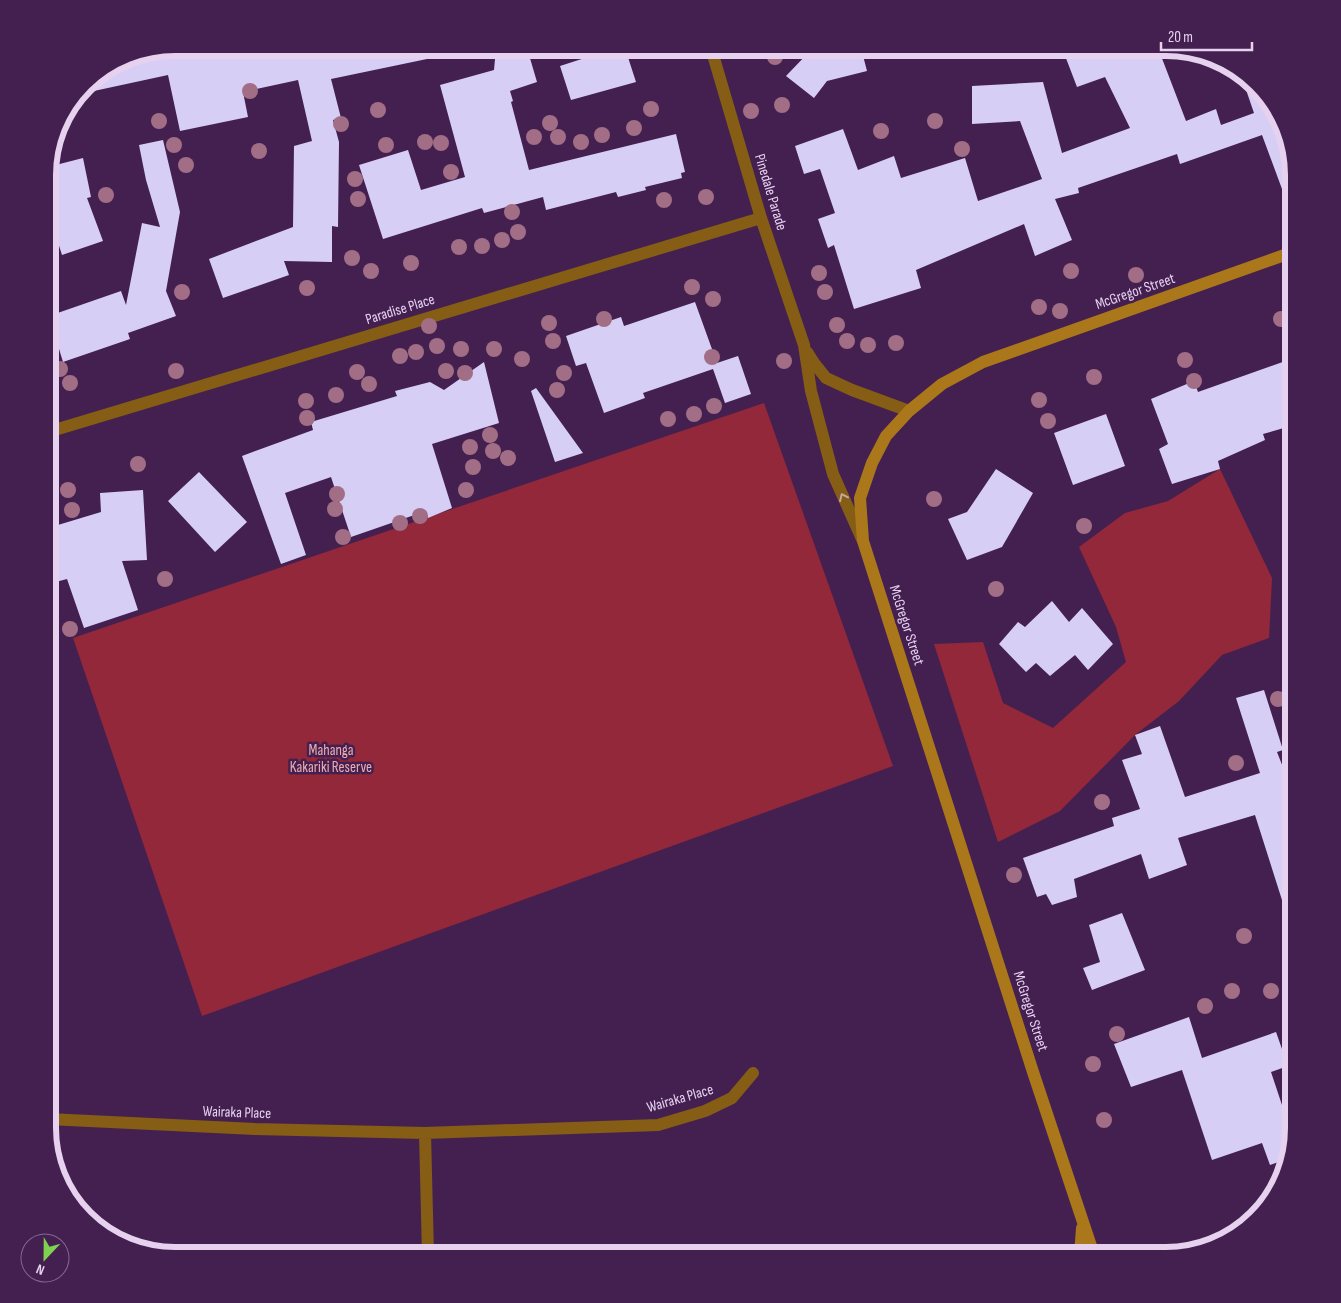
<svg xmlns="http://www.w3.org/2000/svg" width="1341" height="1303" font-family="'Sofia Sans Condensed',sans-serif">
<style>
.green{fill:#922839}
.building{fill:#d7cef6}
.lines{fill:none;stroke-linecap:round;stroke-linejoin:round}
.street{stroke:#865d15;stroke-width:12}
.secondary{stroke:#aa771b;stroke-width:12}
.tree{fill:#a26e86}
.oneway{stroke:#c4a8a3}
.labels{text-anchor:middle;stroke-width:5;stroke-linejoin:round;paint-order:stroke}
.street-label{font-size:15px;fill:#e6d1ef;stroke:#442051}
.park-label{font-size:15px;fill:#eeaeb1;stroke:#442051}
.rim{fill:none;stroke:#e6d1ef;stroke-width:6}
</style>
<rect width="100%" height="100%" fill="#442051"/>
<path class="green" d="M764,403L893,766L202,1016L73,638Z
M1220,469L1272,578L1269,638L1222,655L1179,701L1135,735L1060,811L998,842L934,644L983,642L1003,703L1053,728L1126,662L1116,627L1079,547L1125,513L1168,501Z"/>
<path class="building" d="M175,48H426L427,59L331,79L341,118L333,120L339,142L338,227L332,226V262L284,261L289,275L223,298L209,259L293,227L294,146L312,141L298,80L243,92L248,117L180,131L168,75L80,94L91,79L127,57Z
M496,48H527L537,82L510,91L513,101L511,102L529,170L676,134L685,172L681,173L682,178L645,187L646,190L618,197L616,192L546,210L543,197L484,213L482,208L383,239L359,165L408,150L421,190L465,177L440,85L494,70Z
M588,48H625L636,82L571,100L560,66L591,56Z
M820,48H861L867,71L827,81L814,98L786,76L809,52Z
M1078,48H1158L1186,121L1216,109L1221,125L1254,113L1243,81L1246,79L1262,91L1284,127L1294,175V186L1282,189L1262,135L1180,164L1177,154L1078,188L1079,193L1055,199L1072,240L1035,256L1024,224L916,270L921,288L854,309L834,245L828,248L818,219L835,213L820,169L804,174L795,146L843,129L858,170L894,156L901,178L965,158L978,201L1042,179L1020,121L972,124V86L1043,82L1062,153L1130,128L1105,77L1077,87L1064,53Z
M163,140L180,212L166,291L176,316L128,333L130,339L63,362L49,316L121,291L126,305L142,223L160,227L146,180L139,145Z
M83,158L91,197L87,198L103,241L62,255L54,230L58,228L48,182V167Z
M695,302L717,363L738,356L751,394L725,403L713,369L643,393L645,398L604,413L586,363L576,366L566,336L621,317L624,326Z
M1294,358V425L1263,434L1265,440L1218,461L1220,469L1172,484L1159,449L1168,444L1151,399L1194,381L1198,392Z
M484,362L499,423L432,444L452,508L428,518L426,511L351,537L331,477L285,493L306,555L281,564L242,456L313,430L311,422L397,396L395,391L430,382L444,390Z
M536,388L583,453L555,462L531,391Z
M1106,414L1125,466L1073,485L1054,433Z
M996,469L1033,493L1002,547L967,560L948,519L967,512Z
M199,472L247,522L215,552L168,501Z
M143,490L147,560L122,561L138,610L84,628L67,579L48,584V528L101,512L100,493Z
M1052,601L1069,622L1082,608L1113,644L1088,670L1075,655L1050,676L1036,663L1026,672L999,644L1018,622L1025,627Z
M1264,690L1283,750L1277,752L1294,795V918L1288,919L1255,815L1178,838L1187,865L1149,879L1141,854L1074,879L1077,897L1052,905L1046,894L1037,897L1023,858L1114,826L1112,818L1140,809L1122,760L1142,754L1135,735L1160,726L1185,797L1260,773L1236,698Z
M1122,913L1145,970L1092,990L1083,968L1100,962L1089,925Z
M1189,1017L1202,1058L1276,1032L1288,1066L1271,1072L1292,1135L1287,1159L1270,1165L1262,1143L1212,1160L1182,1070L1131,1087L1114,1044Z"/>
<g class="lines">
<path class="street" d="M711,48L761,218L804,345L811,391L833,474L862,539
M807,352L814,363L826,378L852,390L909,411
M48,432L761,218
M48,1119L255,1129L425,1133L658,1125L705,1111L732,1098L753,1073
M425,1133L428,1255"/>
<path class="secondary" d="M1080,1255L1082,1228
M1094,1255L1033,1072L863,541L860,498L872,463L886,436L909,411L942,384L983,362L1293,252"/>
</g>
<g class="tree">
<circle cx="775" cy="57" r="8"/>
<circle cx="250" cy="91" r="8"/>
<circle cx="782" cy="105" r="8"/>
<circle cx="651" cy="109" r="8"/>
<circle cx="378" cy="110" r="8"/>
<circle cx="751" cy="111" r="8"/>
<circle cx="159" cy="121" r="8"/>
<circle cx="935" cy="121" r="8"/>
<circle cx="550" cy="123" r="8"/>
<circle cx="341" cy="124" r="8"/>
<circle cx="634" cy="128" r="8"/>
<circle cx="881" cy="131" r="8"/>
<circle cx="602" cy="135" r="8"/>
<circle cx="534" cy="137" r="8"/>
<circle cx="558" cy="137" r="8"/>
<circle cx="425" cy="142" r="8"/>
<circle cx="581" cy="142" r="8"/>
<circle cx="441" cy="143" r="8"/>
<circle cx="174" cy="145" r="8"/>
<circle cx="386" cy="145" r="8"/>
<circle cx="962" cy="149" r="8"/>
<circle cx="259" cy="151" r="8"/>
<circle cx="186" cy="165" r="8"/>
<circle cx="451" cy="172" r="8"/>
<circle cx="355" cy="179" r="8"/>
<circle cx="106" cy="195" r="8"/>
<circle cx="706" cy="197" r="8"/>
<circle cx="358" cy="199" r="8"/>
<circle cx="664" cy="200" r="8"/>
<circle cx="512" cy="212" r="8"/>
<circle cx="518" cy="232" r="8"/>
<circle cx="502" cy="240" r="8"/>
<circle cx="482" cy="246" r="8"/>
<circle cx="459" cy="247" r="8"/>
<circle cx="352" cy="258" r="8"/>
<circle cx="411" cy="263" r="8"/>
<circle cx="371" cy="271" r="8"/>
<circle cx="1071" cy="271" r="8"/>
<circle cx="819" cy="273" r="8"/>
<circle cx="1136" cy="275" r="8"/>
<circle cx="692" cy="287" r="8"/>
<circle cx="307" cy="288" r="8"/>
<circle cx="182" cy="292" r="8"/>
<circle cx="825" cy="292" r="8"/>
<circle cx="713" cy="299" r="8"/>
<circle cx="1039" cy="307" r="8"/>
<circle cx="1060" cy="311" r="8"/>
<circle cx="604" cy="319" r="8"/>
<circle cx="1281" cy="319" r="8"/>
<circle cx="549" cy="323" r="8"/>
<circle cx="837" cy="325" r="8"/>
<circle cx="429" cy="326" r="8"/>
<circle cx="553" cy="341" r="8"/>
<circle cx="847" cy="341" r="8"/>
<circle cx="896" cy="343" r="8"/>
<circle cx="868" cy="345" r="8"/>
<circle cx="437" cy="346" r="8"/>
<circle cx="461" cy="349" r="8"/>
<circle cx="494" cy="349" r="8"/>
<circle cx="416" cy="352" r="8"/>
<circle cx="400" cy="356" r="8"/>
<circle cx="712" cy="357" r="8"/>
<circle cx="522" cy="359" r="8"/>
<circle cx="1185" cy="360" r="8"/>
<circle cx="784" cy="361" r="8"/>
<circle cx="60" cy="369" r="8"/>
<circle cx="176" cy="371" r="8"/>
<circle cx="446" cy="371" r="8"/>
<circle cx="357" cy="372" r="8"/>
<circle cx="465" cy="373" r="8"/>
<circle cx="564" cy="373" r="8"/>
<circle cx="1094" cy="377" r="8"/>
<circle cx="1194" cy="381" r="8"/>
<circle cx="70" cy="383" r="8"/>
<circle cx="369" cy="384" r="8"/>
<circle cx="557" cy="390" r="8"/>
<circle cx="336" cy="395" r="8"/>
<circle cx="1039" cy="400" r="8"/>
<circle cx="306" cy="401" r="8"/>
<circle cx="714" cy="406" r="8"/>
<circle cx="694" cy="414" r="8"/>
<circle cx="307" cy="418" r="8"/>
<circle cx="668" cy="419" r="8"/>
<circle cx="1048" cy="421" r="8"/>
<circle cx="490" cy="435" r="8"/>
<circle cx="470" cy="447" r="8"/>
<circle cx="493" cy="451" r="8"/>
<circle cx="508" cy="458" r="8"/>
<circle cx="138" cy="464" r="8"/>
<circle cx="473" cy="467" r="8"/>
<circle cx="68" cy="490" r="8"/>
<circle cx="466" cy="490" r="8"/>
<circle cx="337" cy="494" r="8"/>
<circle cx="934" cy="499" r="8"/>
<circle cx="335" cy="509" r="8"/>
<circle cx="72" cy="510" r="8"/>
<circle cx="420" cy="516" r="8"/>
<circle cx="400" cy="523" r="8"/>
<circle cx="1084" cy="526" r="8"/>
<circle cx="343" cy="537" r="8"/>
<circle cx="165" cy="579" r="8"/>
<circle cx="996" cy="589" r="8"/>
<circle cx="70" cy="629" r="8"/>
<circle cx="1278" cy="699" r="8"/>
<circle cx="1236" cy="763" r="8"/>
<circle cx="1102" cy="802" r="8"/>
<circle cx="1014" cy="875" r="8"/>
<circle cx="1244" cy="936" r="8"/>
<circle cx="1232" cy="991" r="8"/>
<circle cx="1271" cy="991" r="8"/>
<circle cx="1205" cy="1006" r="8"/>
<circle cx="1117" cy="1034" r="8"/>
<circle cx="1093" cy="1064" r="8"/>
<circle cx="1104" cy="1120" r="8"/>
</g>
<defs><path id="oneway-chevron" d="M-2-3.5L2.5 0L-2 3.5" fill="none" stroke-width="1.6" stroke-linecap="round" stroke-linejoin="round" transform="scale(1.25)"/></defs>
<use class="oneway" href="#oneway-chevron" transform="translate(843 497) rotate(-115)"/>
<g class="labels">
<g class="street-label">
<text transform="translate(771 192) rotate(73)" y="5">Pinedale Parade</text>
<text transform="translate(1135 291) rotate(-19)" y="5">McGregor Street</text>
<text transform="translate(400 309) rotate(-17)" y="5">Paradise Place</text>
<text transform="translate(907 625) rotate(72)" y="5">McGregor Street</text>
<text transform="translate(1031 1011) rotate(72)" y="5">McGregor Street</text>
<text transform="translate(680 1098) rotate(-16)" y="5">Wairaka Place</text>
<text transform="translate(237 1112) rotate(2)" y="5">Wairaka Place</text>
</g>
<g class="park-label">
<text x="331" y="755">Mahanga<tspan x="331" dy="17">Kakariki Reserve</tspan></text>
</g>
</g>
<path d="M0 0H1341V1303H0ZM175 56H1166A119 119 0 0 1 1285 175V1128A119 119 0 0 1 1166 1247H175A119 119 0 0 1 56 1128V175A119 119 0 0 1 175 56Z" fill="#442051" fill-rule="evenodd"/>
<path class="rim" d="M175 56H1166A119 119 0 0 1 1285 175V1128A119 119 0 0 1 1166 1247H175A119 119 0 0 1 56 1128V175A119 119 0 0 1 175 56Z"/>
<g transform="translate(45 1258) rotate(202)"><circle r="24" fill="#442051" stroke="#856790"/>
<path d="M0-4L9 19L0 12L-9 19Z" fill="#80d051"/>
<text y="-8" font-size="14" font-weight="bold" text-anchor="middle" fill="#e6d1ef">N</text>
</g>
<path d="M1161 42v8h91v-8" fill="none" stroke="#e6d1ef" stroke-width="2.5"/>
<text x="1168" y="42" font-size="15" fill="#e6d1ef" stroke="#442051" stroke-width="4" paint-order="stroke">20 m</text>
</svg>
